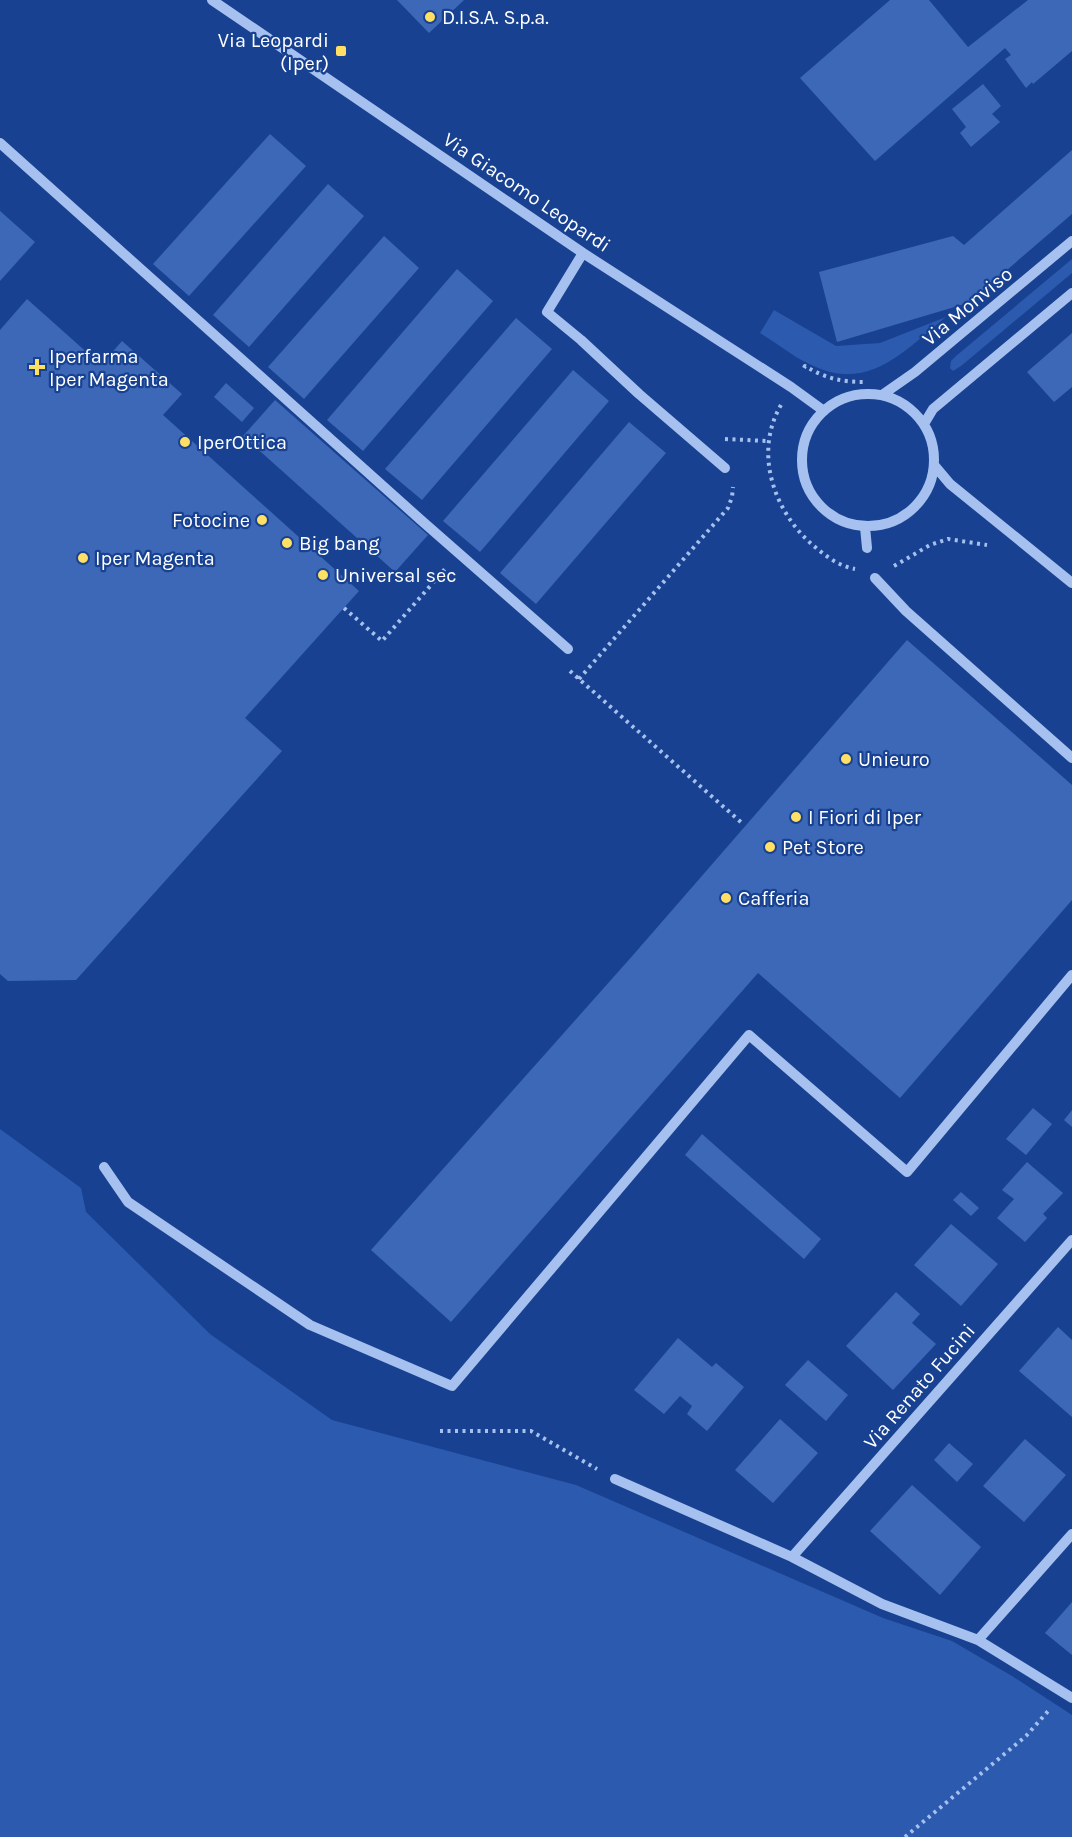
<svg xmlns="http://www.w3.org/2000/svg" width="1072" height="1837" font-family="Karla,sans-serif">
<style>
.green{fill:#2b5aaf}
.building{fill:#3d68b7}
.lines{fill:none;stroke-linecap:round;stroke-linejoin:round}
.path{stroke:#a6c1ef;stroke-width:4;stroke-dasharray:3 4.5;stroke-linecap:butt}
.minor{stroke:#a6c1ef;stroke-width:10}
.poi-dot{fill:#ffe065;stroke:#184291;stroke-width:2}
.labels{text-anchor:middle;stroke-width:4.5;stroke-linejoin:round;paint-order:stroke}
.poi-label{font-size:20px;fill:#fff;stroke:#184291;text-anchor:start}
.street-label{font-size:20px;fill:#fff;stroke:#184291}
</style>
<rect width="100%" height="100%" fill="#184291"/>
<path class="green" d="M1072,259V273L961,366L953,371L950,368L951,361L956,356Z
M774,310L836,346L880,343L946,317C906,349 871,391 816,367C796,359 778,344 760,333Z
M0,1129L81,1188L86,1212L210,1334L332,1420L576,1485L883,1618L952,1641L1012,1676L1072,1715V1837H0Z"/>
<path class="building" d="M397,0H464L429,33Z
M890,0H929L968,47L1028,0H1072V51L1033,84L1032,82L1026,88L1005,59L1011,55L1005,48L875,161L800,78Z
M983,84L1001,106L992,114L1000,122L971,147L960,133L966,127L952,109Z
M270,134L306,166L189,296L153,264Z
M1072,150V214L987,287L968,303L837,342L819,272L953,236L964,245Z
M328,184L364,216L249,347L213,315Z
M0,211L35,242L0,281Z
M384,236L419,268L304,399L268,367Z
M457,269L493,301L363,451L327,420Z
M27,299L101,365L122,341L182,394L163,415L359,591L245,718L282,751L76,980L8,981L0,974V330Z
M516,318L552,349L422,500L385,469Z
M1072,333V387L1054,402L1027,372Z
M573,370L609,401L480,552L443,521Z
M226,383L254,408L242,422L214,397Z
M275,400L428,535L395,572L243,436Z
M629,422L666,453L536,604L500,573Z
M907,640L1072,785V900L900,1098L758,973L451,1322L371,1250L634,954Z
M1033,1108L1052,1124L1026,1155L1006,1139Z
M1072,1110V1127L1064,1120Z
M702,1134L821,1239L804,1259L685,1155Z
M1027,1162L1063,1193L1043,1214L1047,1218L1025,1242L997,1218L1014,1199L1002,1190Z
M961,1192L979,1208L971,1216L953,1200Z
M951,1224L998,1264L961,1306L914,1265Z
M896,1292L920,1314L912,1323L936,1344L893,1390L846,1346Z
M1058,1327L1072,1340V1417L1019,1371Z
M678,1338L712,1367L716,1363L744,1387L707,1431L687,1414L692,1406L680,1396L664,1414L634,1390Z
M808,1360L848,1395L826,1421L785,1385Z
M780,1419L818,1453L773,1503L735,1470Z
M1025,1439L1066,1475L1024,1522L983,1486Z
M949,1443L973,1464L957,1482L934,1460Z
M912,1485L981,1547L940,1595L870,1531Z
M1072,1602V1655L1045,1633Z"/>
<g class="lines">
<path class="path" d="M804,368L805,366C827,379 841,382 866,382
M781,405C753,453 774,513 815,547C827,557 839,566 855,569
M725,439L768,441
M894,566L930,545L948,539L987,545
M344,608L382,641L445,569
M570,671L743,824
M579,679L728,508L732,497L733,487
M440,1431H531L597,1469
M905,1837L1026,1736L1050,1709"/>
<path class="minor" d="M212,0L583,253L791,387L824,411
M0,143L422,521L568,649
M583,253L547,312L581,340L639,394L725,468
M802 460a66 66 0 1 1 132 0a66 66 0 1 1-132 0Z
M882,395L915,372L1072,241
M924,424L933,409L1072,293
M934,465L950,484L1072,583
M865,527L867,548
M875,578L906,611L1072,758
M104,1167L128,1202L310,1325L452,1386L749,1035L907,1172L1072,975
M615,1479L792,1557L882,1604L978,1640L1072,1698
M792,1557L1072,1240
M978,1640L1072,1534"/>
</g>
<g class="poi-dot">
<circle cx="430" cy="17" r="6"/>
<rect x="335" y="45" width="12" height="12" rx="3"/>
<path d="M34 358h6v6h6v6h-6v6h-6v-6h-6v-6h6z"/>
<circle cx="185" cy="442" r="6"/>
<circle cx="262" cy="520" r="6"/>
<circle cx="287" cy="543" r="6"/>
<circle cx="83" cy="558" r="6"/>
<circle cx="323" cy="575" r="6"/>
<circle cx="846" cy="759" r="6"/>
<circle cx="796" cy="817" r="6"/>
<circle cx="770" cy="847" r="6"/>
<circle cx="726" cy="898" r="6"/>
</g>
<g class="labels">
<g class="poi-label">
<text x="442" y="24">D.I.S.A. S.p.a.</text>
<text x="329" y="47" text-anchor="end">Via Leopardi<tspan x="329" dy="23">(Iper)</tspan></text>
<text x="49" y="363">Iperfarma<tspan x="49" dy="23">Iper Magenta</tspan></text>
<text x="197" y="449">IperOttica</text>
<text x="250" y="527" text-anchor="end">Fotocine</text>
<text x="299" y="550">Big bang</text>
<text x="95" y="565">Iper Magenta</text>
<text x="335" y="582">Universal sec</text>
<text x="858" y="766">Unieuro</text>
<text x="808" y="824">I Fiori di Iper</text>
<text x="782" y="854">Pet Store</text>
<text x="738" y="905">Cafferia</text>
</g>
<g class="street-label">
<text transform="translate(527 192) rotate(34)" y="7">Via Giacomo Leopardi</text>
<text transform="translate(967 306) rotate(-40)" y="7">Via Monviso</text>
<text transform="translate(919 1386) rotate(-49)" y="7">Via Renato Fucini</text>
</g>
</g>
</svg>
